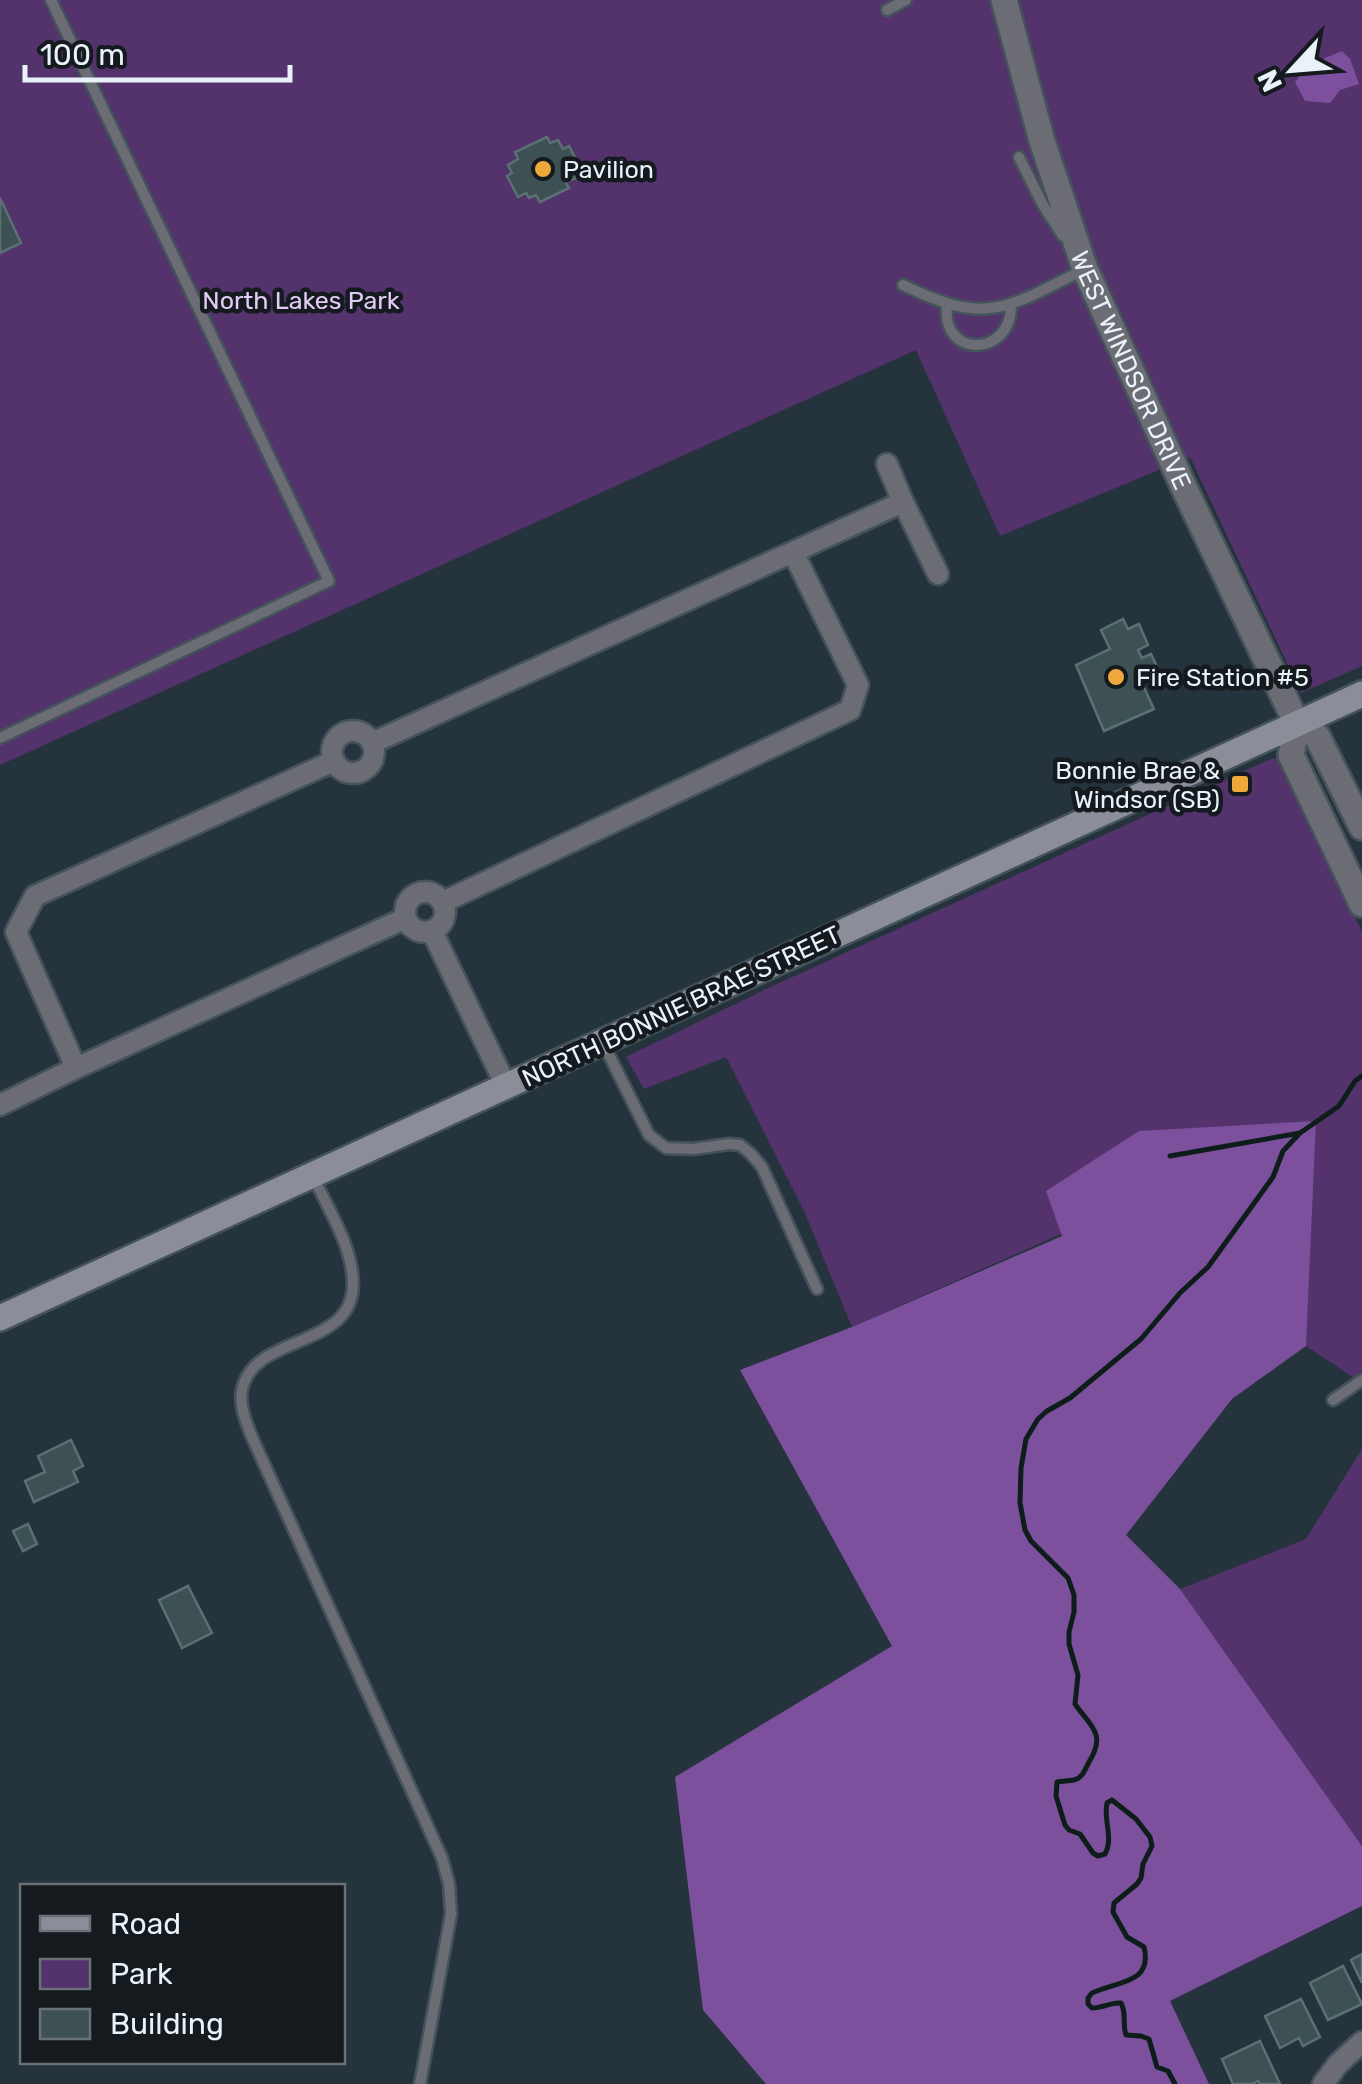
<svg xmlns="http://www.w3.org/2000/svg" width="1362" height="2084" font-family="Rubik,sans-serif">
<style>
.green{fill:#54336d}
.forest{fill:#7c509c}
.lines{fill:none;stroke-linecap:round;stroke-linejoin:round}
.stream{stroke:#0d1e1a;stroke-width:5}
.building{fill:#3d5154;stroke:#5a7073;stroke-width:2.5}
.service-casing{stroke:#44525b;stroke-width:15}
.minor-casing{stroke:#44525b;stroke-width:25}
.tertiary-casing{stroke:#44525b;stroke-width:30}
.secondary-casing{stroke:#44525b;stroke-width:30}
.service{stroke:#6b6c74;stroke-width:10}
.minor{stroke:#6b6c74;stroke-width:20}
.tertiary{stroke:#6b6c74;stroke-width:25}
.secondary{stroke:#8b8e99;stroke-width:25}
.poi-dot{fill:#eea83c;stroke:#141a1e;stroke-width:4}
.labels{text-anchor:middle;stroke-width:9;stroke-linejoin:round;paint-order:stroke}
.poi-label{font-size:25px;fill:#e9f2f9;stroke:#141a1e;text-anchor:start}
.park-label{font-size:25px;fill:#e2cbf5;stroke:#141a1e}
.street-label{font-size:25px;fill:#e9f2f9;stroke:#141a1e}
</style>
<rect width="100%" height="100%" fill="#25333d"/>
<path class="green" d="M0,0H1362V666L1301,693L1190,457L1000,536L916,350L0,765Z
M1281,757L1362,932V1383L1306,1346L1315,1121L852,1327L804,1211L726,1057L644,1089L626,1057L764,990L1268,760Z
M1362,1449V1846L1180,1589L1306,1539Z"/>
<path class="forest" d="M1342,51L1350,59L1359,84L1340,90L1330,103L1305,101L1295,82L1308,65Z
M1316,1121L1306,1346L1232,1399L1126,1535L1180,1589L1362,1846V1906L1170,2001L1209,2084H766L703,2010L675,1777L892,1646L740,1370L852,1327L1062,1236L1046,1191L1139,1131Z"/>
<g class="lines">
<path class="stream" d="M1170,1156L1300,1133L1339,1106L1355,1081L1362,1076
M1175,2084L1168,2071L1157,2067L1149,2039L1141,2036L1126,2035C1122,2024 1127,2014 1121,2003C1111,2002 1103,2008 1092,2008L1088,2004V1998L1092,1993C1117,1981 1153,1984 1144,1947L1127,1937L1113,1912L1114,1903L1137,1884L1141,1878L1143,1864L1152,1846L1150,1837L1136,1819L1112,1800L1107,1803C1103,1820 1114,1838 1105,1854L1098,1856L1093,1853L1080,1834L1069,1830L1065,1825L1056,1796L1057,1782C1063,1781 1068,1781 1074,1780C1083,1778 1085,1769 1089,1762C1107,1733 1090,1726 1075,1704L1078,1675L1069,1644V1632L1074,1612V1595L1068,1578L1031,1541L1025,1530L1020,1503L1021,1468L1026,1439L1038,1419L1047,1411L1070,1398L1141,1339L1180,1293L1208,1267L1273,1177L1283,1151L1300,1133"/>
</g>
<path class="building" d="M547,137L550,143L558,140L563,149L569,146L580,167L572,171L576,178L566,183L569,188L540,202L536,195L529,198L526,193L518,197L507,176L512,173L508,165L518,159L515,152Z
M0,198L21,243L0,253Z
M1123,619L1128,629L1139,624L1148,645L1138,650L1142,658L1151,654L1160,673L1141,681L1154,709L1104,731L1076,665L1110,649L1101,630Z
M71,1440L83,1466L73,1471L78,1482L34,1502L25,1481L45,1472L38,1456Z
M28,1524L37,1544L23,1551L13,1531Z
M188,1586L212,1633L182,1648L159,1600Z
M1362,1954V1983L1351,1960Z
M1343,1966L1362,2004L1328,2020L1310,1983Z
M1301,1999L1320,2037L1303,2046L1299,2038L1280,2048L1265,2016Z
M1260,2041L1280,2084H1260L1258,2081L1252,2084H1233L1222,2059Z"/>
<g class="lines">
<g class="service-casing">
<path id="service" d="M887,10L906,0
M1019,157L1043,205L1063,236
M903,285C987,326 1005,309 1083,270
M947,304C940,360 1012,357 1011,305
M0,738L329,581L51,0
M603,1043L649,1135L666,1148L693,1149L729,1144L740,1145L751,1154L762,1167L817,1289
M313,1176C328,1209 353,1247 353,1284C353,1350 253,1333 242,1390C239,1406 246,1421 251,1435L442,1858L449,1884L451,1914L420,2084
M1333,1400L1362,1380"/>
</g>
<g class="minor-casing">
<path id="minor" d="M903,502L938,574
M332 752a21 21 0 1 1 42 0a21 21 0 1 1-42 0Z
M372,743L793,552
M334,761L35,896L16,932L76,1068L406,918
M405 912a20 20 0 1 1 40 0a20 20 0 1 1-40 0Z
M443,902L850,710L858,685L793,552L903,502L887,464
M432,931L506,1086
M0,1105L76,1068
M1323,2084L1338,2064L1362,2042"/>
</g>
<g class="tertiary-casing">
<g id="tertiary">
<path id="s1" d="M1004,0L1042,141L1085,269L1187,494L1297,724L1317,736L1362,827"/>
<path d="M1297,724L1291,755L1362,904"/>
</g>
</g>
<g class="secondary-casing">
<path id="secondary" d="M0,1318L1362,694"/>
</g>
<use href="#service" class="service"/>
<use href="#minor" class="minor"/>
<use href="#tertiary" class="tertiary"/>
<use href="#secondary" class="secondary"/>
</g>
<g class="poi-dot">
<circle cx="543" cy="169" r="10"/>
<circle cx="1116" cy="677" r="10"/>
<rect x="1230" y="774" width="20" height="20" rx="5"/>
</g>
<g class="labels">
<g class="poi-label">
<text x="563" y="178">Pavilion</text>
<text x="1136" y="686">Fire Station #5</text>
<text x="1220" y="779" text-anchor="end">Bonnie Brae &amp;<tspan x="1220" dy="29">Windsor (SB)</tspan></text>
</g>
<g class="park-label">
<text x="301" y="309">North Lakes Park</text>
</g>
<g class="street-label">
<text dy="9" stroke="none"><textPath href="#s1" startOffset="392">WEST WINDSOR DRIVE</textPath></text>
<text transform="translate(681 1006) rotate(-25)" y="9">NORTH BONNIE BRAE STREET</text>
</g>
</g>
<rect x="20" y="1884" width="325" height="180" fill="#141a1e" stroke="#697076" stroke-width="2.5"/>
<rect x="40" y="1916" width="50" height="15" fill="#8b8e99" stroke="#697076" stroke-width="2.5"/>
<text x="110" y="1934" font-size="30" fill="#e9f2f9">Road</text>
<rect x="40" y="1959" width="50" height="30" fill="#54336d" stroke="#697076" stroke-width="2.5"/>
<text x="110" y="1984" font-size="30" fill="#e9f2f9">Park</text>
<rect x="40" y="2009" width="50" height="30" fill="#3d5154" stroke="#697076" stroke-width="2.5"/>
<text x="110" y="2034" font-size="30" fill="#e9f2f9">Building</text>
<g transform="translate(1292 70) rotate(244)" stroke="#141a1e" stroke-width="8" paint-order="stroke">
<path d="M0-8L18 38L0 25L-18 38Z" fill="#e9f2f9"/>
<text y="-15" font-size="28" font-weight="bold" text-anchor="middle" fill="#e9f2f9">N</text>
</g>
<path d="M25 65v15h265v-15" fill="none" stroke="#e9f2f9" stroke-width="5"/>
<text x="40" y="65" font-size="30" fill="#e9f2f9" stroke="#141a1e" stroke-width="8" paint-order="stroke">100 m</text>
</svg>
